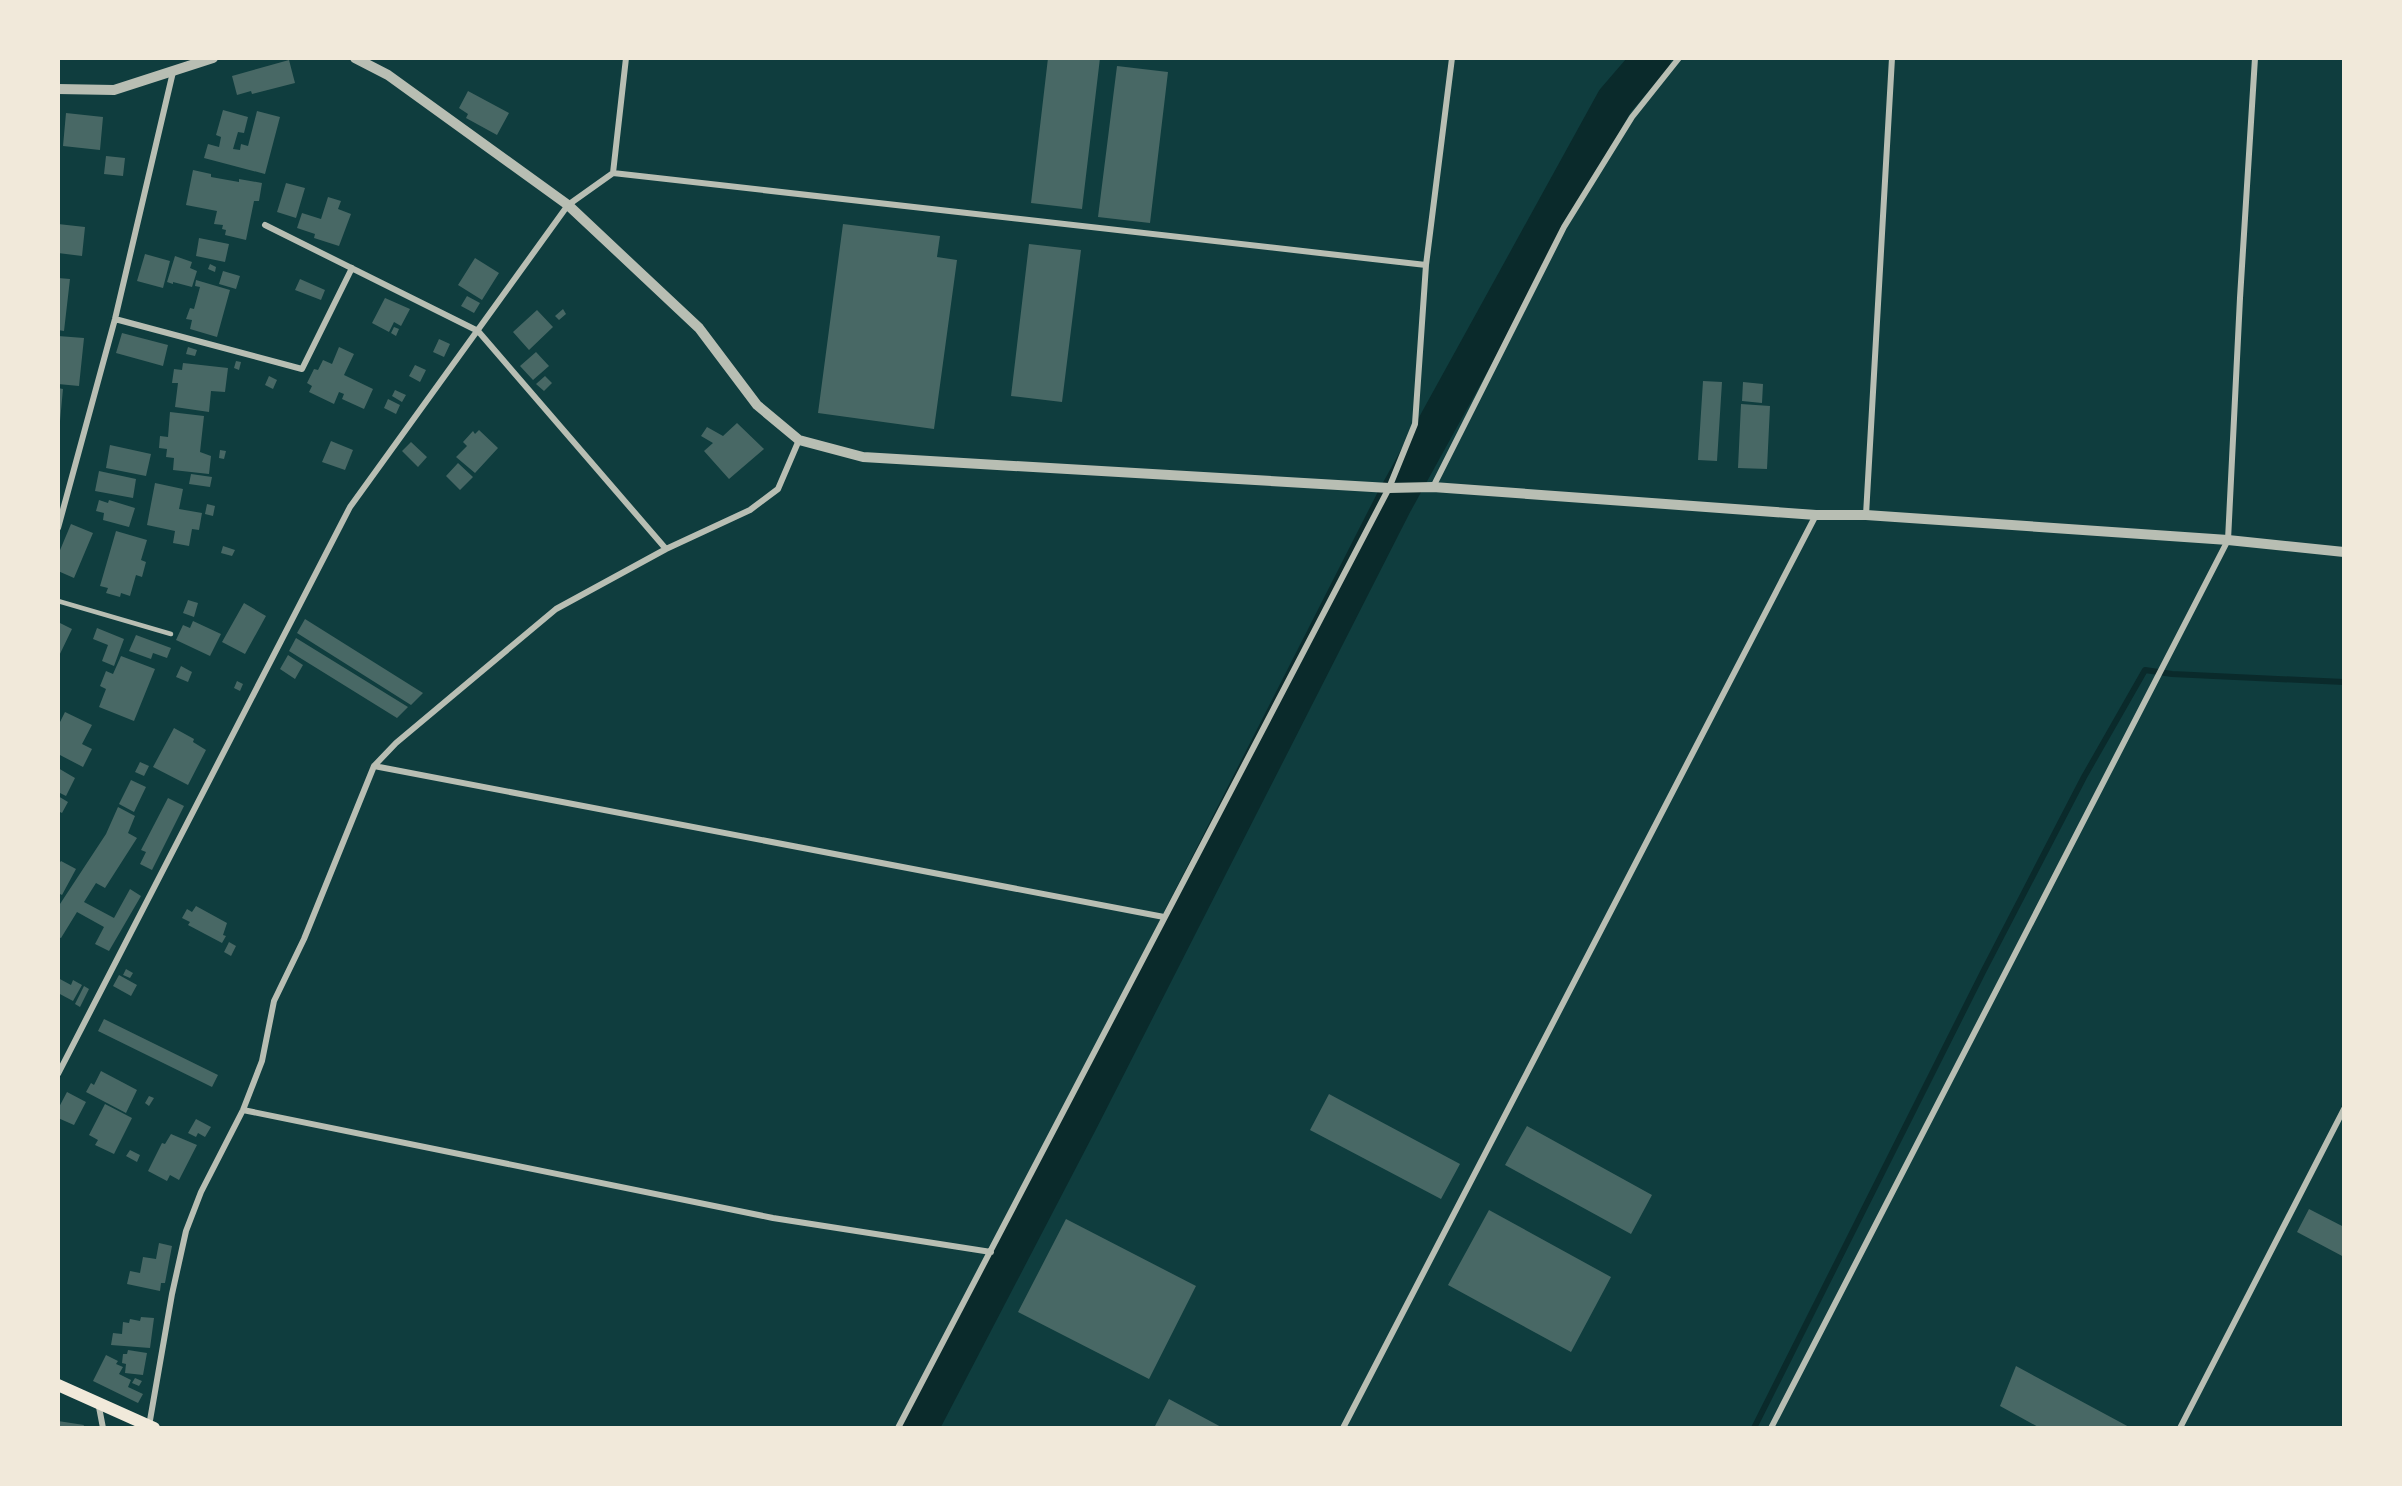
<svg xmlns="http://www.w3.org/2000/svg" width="2402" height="1486" font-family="'Varela Round',sans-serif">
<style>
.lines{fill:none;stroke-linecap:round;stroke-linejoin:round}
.stream{stroke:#0a2a2b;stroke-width:6}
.river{stroke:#0a2a2b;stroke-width:38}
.building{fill:#486865}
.service{stroke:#b8beb3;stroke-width:4.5}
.minor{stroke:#b8beb3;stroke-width:6}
.tertiary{stroke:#b8beb3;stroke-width:10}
.secondary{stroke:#f1e9da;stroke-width:12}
</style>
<rect width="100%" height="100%" fill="#0f3d3e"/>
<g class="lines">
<path class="stream" d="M1754,1428L1983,972L2084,777L2145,670L2172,674L2344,682"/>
<path class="river" d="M919,1428L1080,1119L1394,502L1615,101L1652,58"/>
</g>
<path class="building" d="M1048,58H1100L1082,209L1031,203Z
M289,60L295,83L252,94L251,91L237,95L232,76Z
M1117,66L1168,72L1150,223L1098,217Z
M468,91L509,113L497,135L466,118L468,114L459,108Z
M223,110L248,117L244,133L238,132L233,149L240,150L241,144L248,146L257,111L280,117L265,174L204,158L208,144L219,147L221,137L216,135Z
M66,113L103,117L100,150L63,146Z
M106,156L125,158L123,176L104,174Z
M193,170L211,174V177L239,182V179L262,183L259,201H254L246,240L225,235L226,230L222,229L223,225L214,224L217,211L186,205Z
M286,183L305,188L296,218L277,212Z
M328,197L341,201L338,209L351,214L339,246L314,238L315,234L297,228L302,213L321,219Z
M58,224L85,227L82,256L58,253Z
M843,224L940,236L937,257L957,260L934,429L818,413Z
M199,238L229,244L225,262L196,256Z
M1029,244L1081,250L1062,402L1011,396Z
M145,254L170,261L163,288L137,281Z
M175,256L192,262L190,268L197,271L192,287L173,282V284L167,282Z
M475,258L499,273L482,300L458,285Z
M210,264L216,267L215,272L208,269Z
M223,271L240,276L236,289L219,284Z
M58,278L70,279L64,331L58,330Z
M300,279L325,290L321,300L295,290Z
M196,280L230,290L217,337L190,329L192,320L186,319L190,308L194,309L200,287L195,286Z
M467,296L480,303L474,313L461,306Z
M385,298L410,309L401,326L394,322L389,332L372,323Z
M563,309L566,314L559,320L555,316Z
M537,310L553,327L529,350L513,332Z
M394,327L399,329L396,336L391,333Z
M122,333L168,345L163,366L116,353Z
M58,336L84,338L79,386L58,384Z
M439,339L450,344L444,357L433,352Z
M188,347L197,350L195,356L186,354Z
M339,347L354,354L344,375L373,389L364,409L342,399L344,394L339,392L334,404L309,392L312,386L307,383L314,369L318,370L323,360L332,364Z
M536,352L549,366L533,380L520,366Z
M236,361L241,362L239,370L234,368Z
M183,363L228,368L225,392L211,391L209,412L175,407L178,383H172L174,369L182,370Z
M415,365L426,370L420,382L409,376Z
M269,376L277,380L273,389L265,385Z
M545,376L552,383L544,391L536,384Z
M1703,381L1722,382L1717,461L1698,460Z
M1743,382L1763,384L1762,403L1742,401Z
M58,388L63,389L60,421H58Z
M395,390L406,395L402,402L392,396Z
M388,399L400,405L396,414L384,408Z
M1741,404L1770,406L1767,469L1738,468Z
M170,412L204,416L200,452L211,456L209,474L173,470L174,458L166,457L167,449L159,448L160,436L168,437Z
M737,423L764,449L729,479L704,451L713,443L701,436L707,427L723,436Z
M479,430L498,448L475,473L456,457L467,446L463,442L473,431L475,434Z
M331,441L353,450L345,470L322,462Z
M411,442L427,457L418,467L402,451Z
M110,445L151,454L146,476L106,468Z
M220,450L226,451L224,459L219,458Z
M458,463L473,477L460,490L446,476Z
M99,471L136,479L133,498L95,491Z
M191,474L212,477L210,487L189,484Z
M155,483L183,489L179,509L202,513L199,530L192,529L189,546L173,543L175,531L147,525Z
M99,500L108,503L109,500L135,508L129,527L103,520L104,513L96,511Z
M207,504L215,506L213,516L205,514Z
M71,524L93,533L74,578L58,571V555Z
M116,531L147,540L141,560L146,562L142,577L136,575L130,596L121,593L120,597L106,593L108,588L100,586Z
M223,546L235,550L232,556L221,553Z
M188,600L198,603L194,617L183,613Z
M244,603L266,616L245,654L222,642Z
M305,619L423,693L411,705L297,633Z
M193,621L221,634L210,656L176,640L183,625L190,628Z
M58,622L72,629L58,658Z
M97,628L124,639L114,666L102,661L108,645L93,639Z
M136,635L171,648L167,658L153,653L151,659L129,651Z
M296,638L408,707L397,718L289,651Z
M288,655L303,665L295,679L280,669Z
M121,656L155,669L134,721L99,707L106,689L100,686L106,671L113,674Z
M181,666L192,672L188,682L176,677Z
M237,681L243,684L240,691L234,688Z
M65,712L92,725L82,744L92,749L83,767L58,754V726Z
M174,728L194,739L193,742L206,750L188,785L153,767Z
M140,762L149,766L144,776L135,772Z
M58,768L75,778L66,796L58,792Z
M131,780L146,787L134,812L119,804Z
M58,796L68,802L62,813L58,811Z
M168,798L184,806L152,870L140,864L146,852L141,850Z
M118,807L135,816L128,833L137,838L105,888L96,883L84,902L114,918L130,889L141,896L109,951L95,944L104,927L77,912L61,938L58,937V907L106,834Z
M61,861L76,869L62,895L58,893V865Z
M196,906L227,923L223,935L226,936L222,943L188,925L190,922L182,918L187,909L192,912Z
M229,942L236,946L231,956L224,952Z
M126,969L133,973L130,978L123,975Z
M119,975L137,985L131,996L113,986Z
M58,978L71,985L73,980L82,985L73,1001L58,993Z
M84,986L89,989L80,1007L75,1004Z
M104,1019L218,1075L212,1087L98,1031Z
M101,1071L137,1090L126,1113L86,1092L91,1083L94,1085Z
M67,1092L86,1102L74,1125L58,1118V1109Z
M1329,1094L1460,1164L1441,1199L1310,1130Z
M149,1096L154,1098L149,1106L145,1103Z
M105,1104L132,1118L114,1154L95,1145L98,1140L89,1135Z
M196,1119L211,1127L205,1137L198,1133L196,1137L188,1133Z
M1527,1126L1652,1195L1631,1234L1505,1165Z
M171,1134L197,1145L179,1180L170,1175L167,1181L148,1171L162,1143L165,1144Z
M130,1150L140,1155L137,1162L126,1156Z
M2309,1209L2344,1227V1257L2297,1232Z
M1489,1210L1611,1277L1571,1352L1448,1285Z
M1066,1219L1196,1286L1149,1379L1018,1312Z
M159,1243L172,1246L165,1283H161L160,1291L127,1284L130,1271L140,1273L143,1257L156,1259Z
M141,1317L154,1318L150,1348L111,1345L113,1333L122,1334L123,1322L129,1323L130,1319L140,1321Z
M128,1350L147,1353L143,1375L125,1373L126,1364L122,1363L123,1354H127Z
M106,1355L118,1361L116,1364L123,1367L119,1374L131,1380L128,1387L143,1394L138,1403L93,1381Z
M2016,1366L2131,1428H2040L2000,1406Z
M135,1378L142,1381L139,1386L132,1383Z
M1169,1399L1223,1428H1154Z
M58,1421L84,1425L83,1428H58Z"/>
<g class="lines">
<path class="service" d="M58,601L171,634"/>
<path class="minor" d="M613,173L626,58
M265,225L478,331L666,549
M115,319L302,369L352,268
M1433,487L1564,227L1632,117L1679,58
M1866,515L1892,58
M58,528L115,319L173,72
M374,766L1164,917
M58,1074L350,507L568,205L613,173L1426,265
M243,1110L773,1218L991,1252
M98,1402L103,1428
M149,1426L172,1294L186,1231L201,1192L243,1110L262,1061L274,1001L304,939L374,766L396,743L556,609L666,549L750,510L778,489L799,440
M898,1428L1389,488L1415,424L1426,265L1452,58
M1343,1428L1816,515
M1771,1428L2228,540L2240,298L2255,58
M2180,1428L2344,1109"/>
<path class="tertiary" d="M355,58L388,75L568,205L699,328L757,405L799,440L863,457L1389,488L1433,487L1816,515H1866L2228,540L2344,552
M58,89L114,90L213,58"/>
<path class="secondary" d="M58,1385L154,1428"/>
</g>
<rect width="2402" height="1486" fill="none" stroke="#f1e9da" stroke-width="120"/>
</svg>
